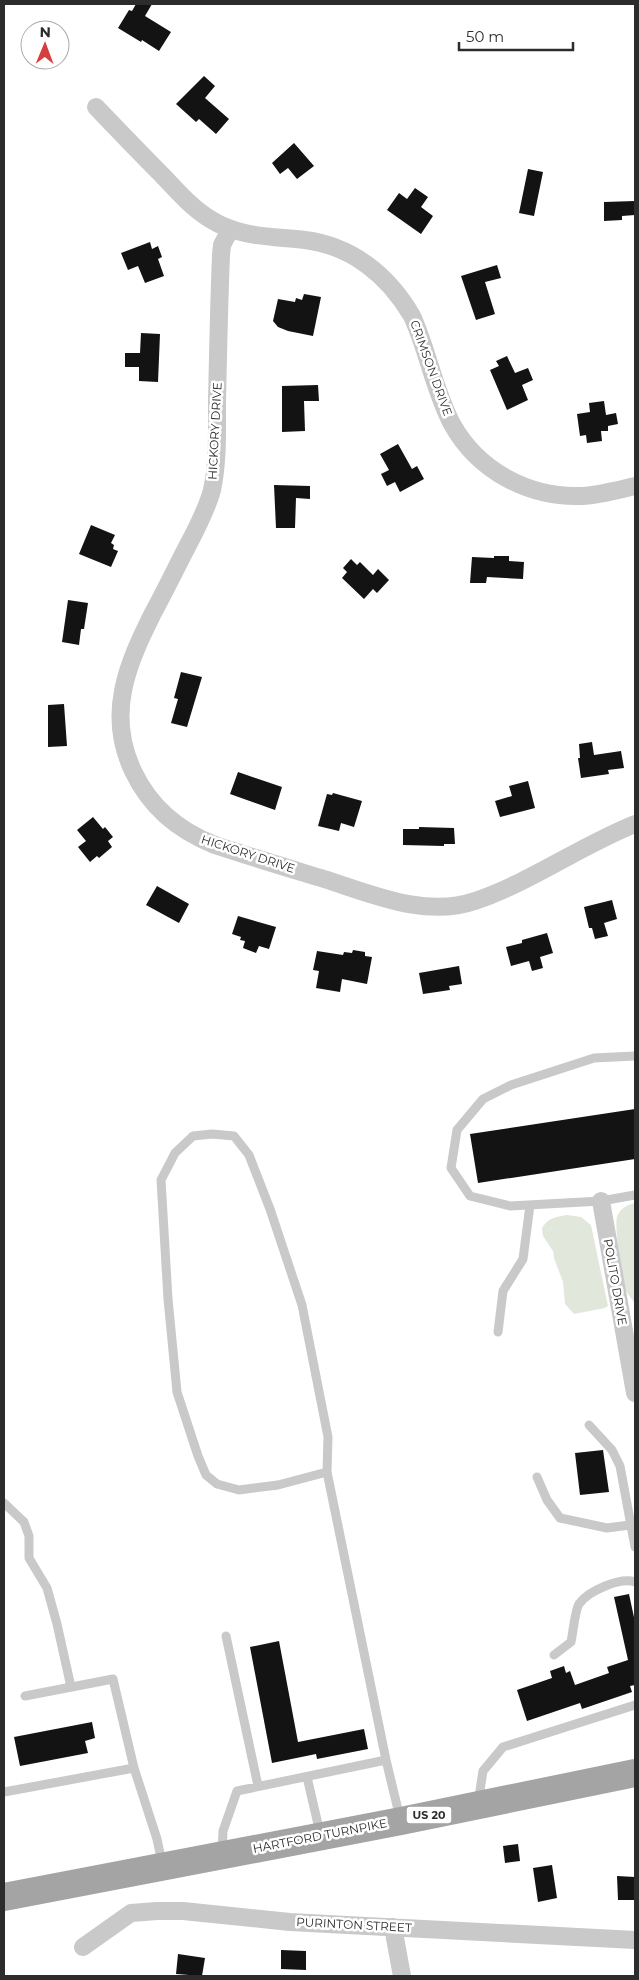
<svg xmlns="http://www.w3.org/2000/svg" width="639" height="1980" font-family="Montserrat,sans-serif">
<style>
.green{fill:#e1e8db}
.building{fill:#131313}
.lines{fill:none;stroke-linecap:round;stroke-linejoin:round}
.service{stroke:#c9c9c9;stroke-width:9}
.minor{stroke:#c9c9c9;stroke-width:18}
.primary{stroke:#a4a4a4;stroke-width:28}
.labels{text-anchor:middle;stroke-width:5;stroke-linejoin:round;paint-order:stroke}
.shield{fill:#fff;stroke:#6b6b6b;stroke-width:1}
.shield-label{font-size:11px;font-weight:bold;fill:#2c2c2c}
.street-label{font-size:12px;fill:#2c2c2c;stroke:#fff}
</style>
<rect width="100%" height="100%" fill="#fff"/>
<path class="green" d="M635,1203V1304C633,1300 628,1295 626,1291C622,1282 614,1225 617,1217C620,1208 627,1205 635,1203Z
M567,1215L581,1217L591,1225L608,1306L605,1308L574,1314L565,1304L563,1282L554,1258L553,1251L543,1236L542,1228C548,1218 555,1217 567,1215Z"/>
<path class="building" d="M136,4H152L145,16L171,32L159,51L142,40L141,42L118,28L129,10L132,11Z
M204,76L215,86L205,98L229,119L216,134L199,119L196,122L176,104Z
M294,143L314,166L297,179L288,168L280,174L272,163Z
M528,169L543,172L534,216L519,213Z
M415,188L428,197L421,207L433,216L421,234L387,210L399,193L407,199Z
M635,201V215L622,216V220L604,221V202Z
M150,242L152,249L158,246L162,257L158,259L164,276L145,283L138,266L128,270L121,253Z
M497,265L501,278L485,282L495,314L476,320L461,276Z
M304,294L321,297L313,336L288,331L278,327L273,321L278,299L295,302L296,298L302,300Z
M141,333L160,334L158,382L139,381V367H125V353H140Z
M507,356L515,373L528,368L533,380L522,385L528,400L507,410L490,370L499,366L496,361Z
M318,385L319,401H304L305,431L282,432V386Z
M604,401L606,415L616,413L618,424L608,426V431H601L602,441L587,443L586,435L580,436L577,414L590,412L589,403Z
M398,444L412,469L417,466L424,479L400,492L395,482L387,486L381,474L389,470L380,454Z
M274,485L310,486V499L296,498L295,528H276Z
M91,525L115,535L111,543L114,545L113,549L118,551L111,567L79,554Z
M494,556H509V561L524,562L523,579L487,577L486,583H470L472,557L494,558Z
M351,559L357,565L360,562L373,575L378,569L389,580L377,593L373,589L364,599L342,578L347,572L343,568Z
M68,600L88,603L84,629H81L79,645L62,642Z
M181,672L202,677L187,727L171,723L178,699L174,698Z
M64,704L67,746L48,747V705Z
M592,742L594,755L621,751L624,768L608,770L609,774L581,778L578,758H580L579,744Z
M238,772L282,787L275,810L230,794Z
M528,781L535,808L500,817L495,801L512,796L509,786Z
M333,793L362,801L354,827L341,823L339,831L318,826L327,794L332,795Z
M93,817L103,829L105,827L113,837L108,841L112,847L99,858L97,856L90,862L78,847L86,841L77,830Z
M419,827L454,828L455,844H444V846L403,845V829H419Z
M157,886L189,904L179,923L146,905Z
M612,900L617,919L604,923L608,936L595,939L592,928H589L584,907Z
M238,916L276,927L269,949L259,946L256,953L243,948L245,941L240,940L241,937L232,934Z
M547,933L553,953L540,957L543,968L532,971L529,961L511,966L506,947L522,943V940Z
M353,950L365,952V956L372,957L367,984L342,979L340,992L316,988L319,971L313,970L317,951L343,955L344,952L352,953Z
M459,966L462,984L449,986L450,990L423,994L419,973Z
M635,1109V1159L478,1183L470,1134Z
M603,1450L609,1492L580,1495L575,1453Z
M629,1594L635,1622V1685L630,1686L632,1692L582,1709L580,1703L527,1721L517,1690L552,1678L550,1671L564,1666L566,1673L570,1671L575,1685L609,1673L607,1667L628,1660L614,1597Z
M279,1641L298,1742L364,1729L368,1749L317,1759L316,1754L272,1763L250,1647Z
M92,1722L95,1738L85,1741L88,1753L20,1766L14,1737Z
M518,1844L520,1861L505,1863L503,1846Z
M552,1865L557,1898L538,1902L533,1868Z
M617,1876L635,1877V1900H618Z
M281,1950L306,1951V1970L281,1969Z
M178,1954L205,1958L202,1976L176,1974Z"/>
<g class="lines">
<path class="service" d="M635,1056L594,1058L511,1085L483,1099L457,1130L451,1168L470,1196L510,1206L601,1201L635,1195
M498,1332L503,1291L523,1259L530,1205
M589,1425L612,1450L620,1466L635,1547
M327,1472L278,1485L239,1490L217,1484L206,1475L198,1456L177,1392L168,1299L161,1180L175,1153L193,1136L212,1134L234,1136L249,1155L270,1209L302,1305L328,1437L327,1472L386,1760
M537,1477L547,1500L560,1518L607,1528L630,1525
M4,1503L24,1522L29,1536V1558L47,1588L57,1624L71,1687
M226,1636L258,1786
M554,1655L571,1642C573,1633 575,1610 579,1604C588,1591 620,1577 635,1582
M25,1696L113,1679L134,1768
M307,1777L320,1833
M4,1792L134,1768L157,1839L162,1863
M478,1803L483,1771L503,1747L635,1705
M222,1853L223,1831L237,1791L386,1760L400,1818"/>
<path class="minor" d="M96,107C118,130 140,153 162,175C177,191 192,208 210,219C240,238 271,236 305,240C352,246 388,275 412,316C428,351 434,390 452,424C478,471 529,498 582,496C600,495 618,490 635,486
M230,230L222,245L221,255C219,304 218,354 217,403C217,432 218,462 212,490C207,509 197,528 188,545C176,568 165,591 153,613C127,665 106,714 133,771C150,807 179,831 215,845C251,857 288,868 324,879C372,894 425,918 475,901C531,882 580,846 635,824
M601,1201L635,1393
M393,1927L402,1976
M83,1947L131,1913L157,1911H183L290,1922L635,1940"/>
<path class="primary" d="M4,1897L401,1821L635,1773"/>
</g>
<g class="labels">
<rect class="shield" x="406.5" y="1806.5" width="45" height="17" rx="4"/>
<g class="shield-label">
<text x="429" y="1819">US 20</text>
</g>
<g class="street-label">
<text transform="translate(431 368) rotate(70)" y="4">CRIMSON DRIVE</text>
<text transform="translate(215 431) rotate(-87)" y="4">HICKORY DRIVE</text>
<text transform="translate(248 854) rotate(18)" y="4">HICKORY DRIVE</text>
<text transform="translate(615 1282) rotate(80)" y="4">POLITO DRIVE</text>
<text transform="translate(320 1836) rotate(-11)" y="4">HARTFORD TURNPIKE</text>
<text transform="translate(354 1925) rotate(3)" y="4">PURINTON STREET</text>
</g>
</g>
<rect width="639" height="1980" fill="none" stroke="#2c2c2c" stroke-width="10"/>
<g transform="translate(45 45) rotate(1)"><circle r="24" fill="#ffffff" stroke="#ababab"/>
<path d="M0-4L9 19L0 12L-9 19Z" fill="#d3403e"/>
<text y="-8" font-size="14" font-weight="bold" text-anchor="middle" fill="#2c2c2c">N</text>
</g>
<path d="M459 42v8h114v-8" fill="none" stroke="#2c2c2c" stroke-width="2.5"/>
<text x="466" y="42" font-size="15" fill="#2c2c2c" stroke="#ffffff" stroke-width="4" paint-order="stroke">50 m</text>
</svg>
